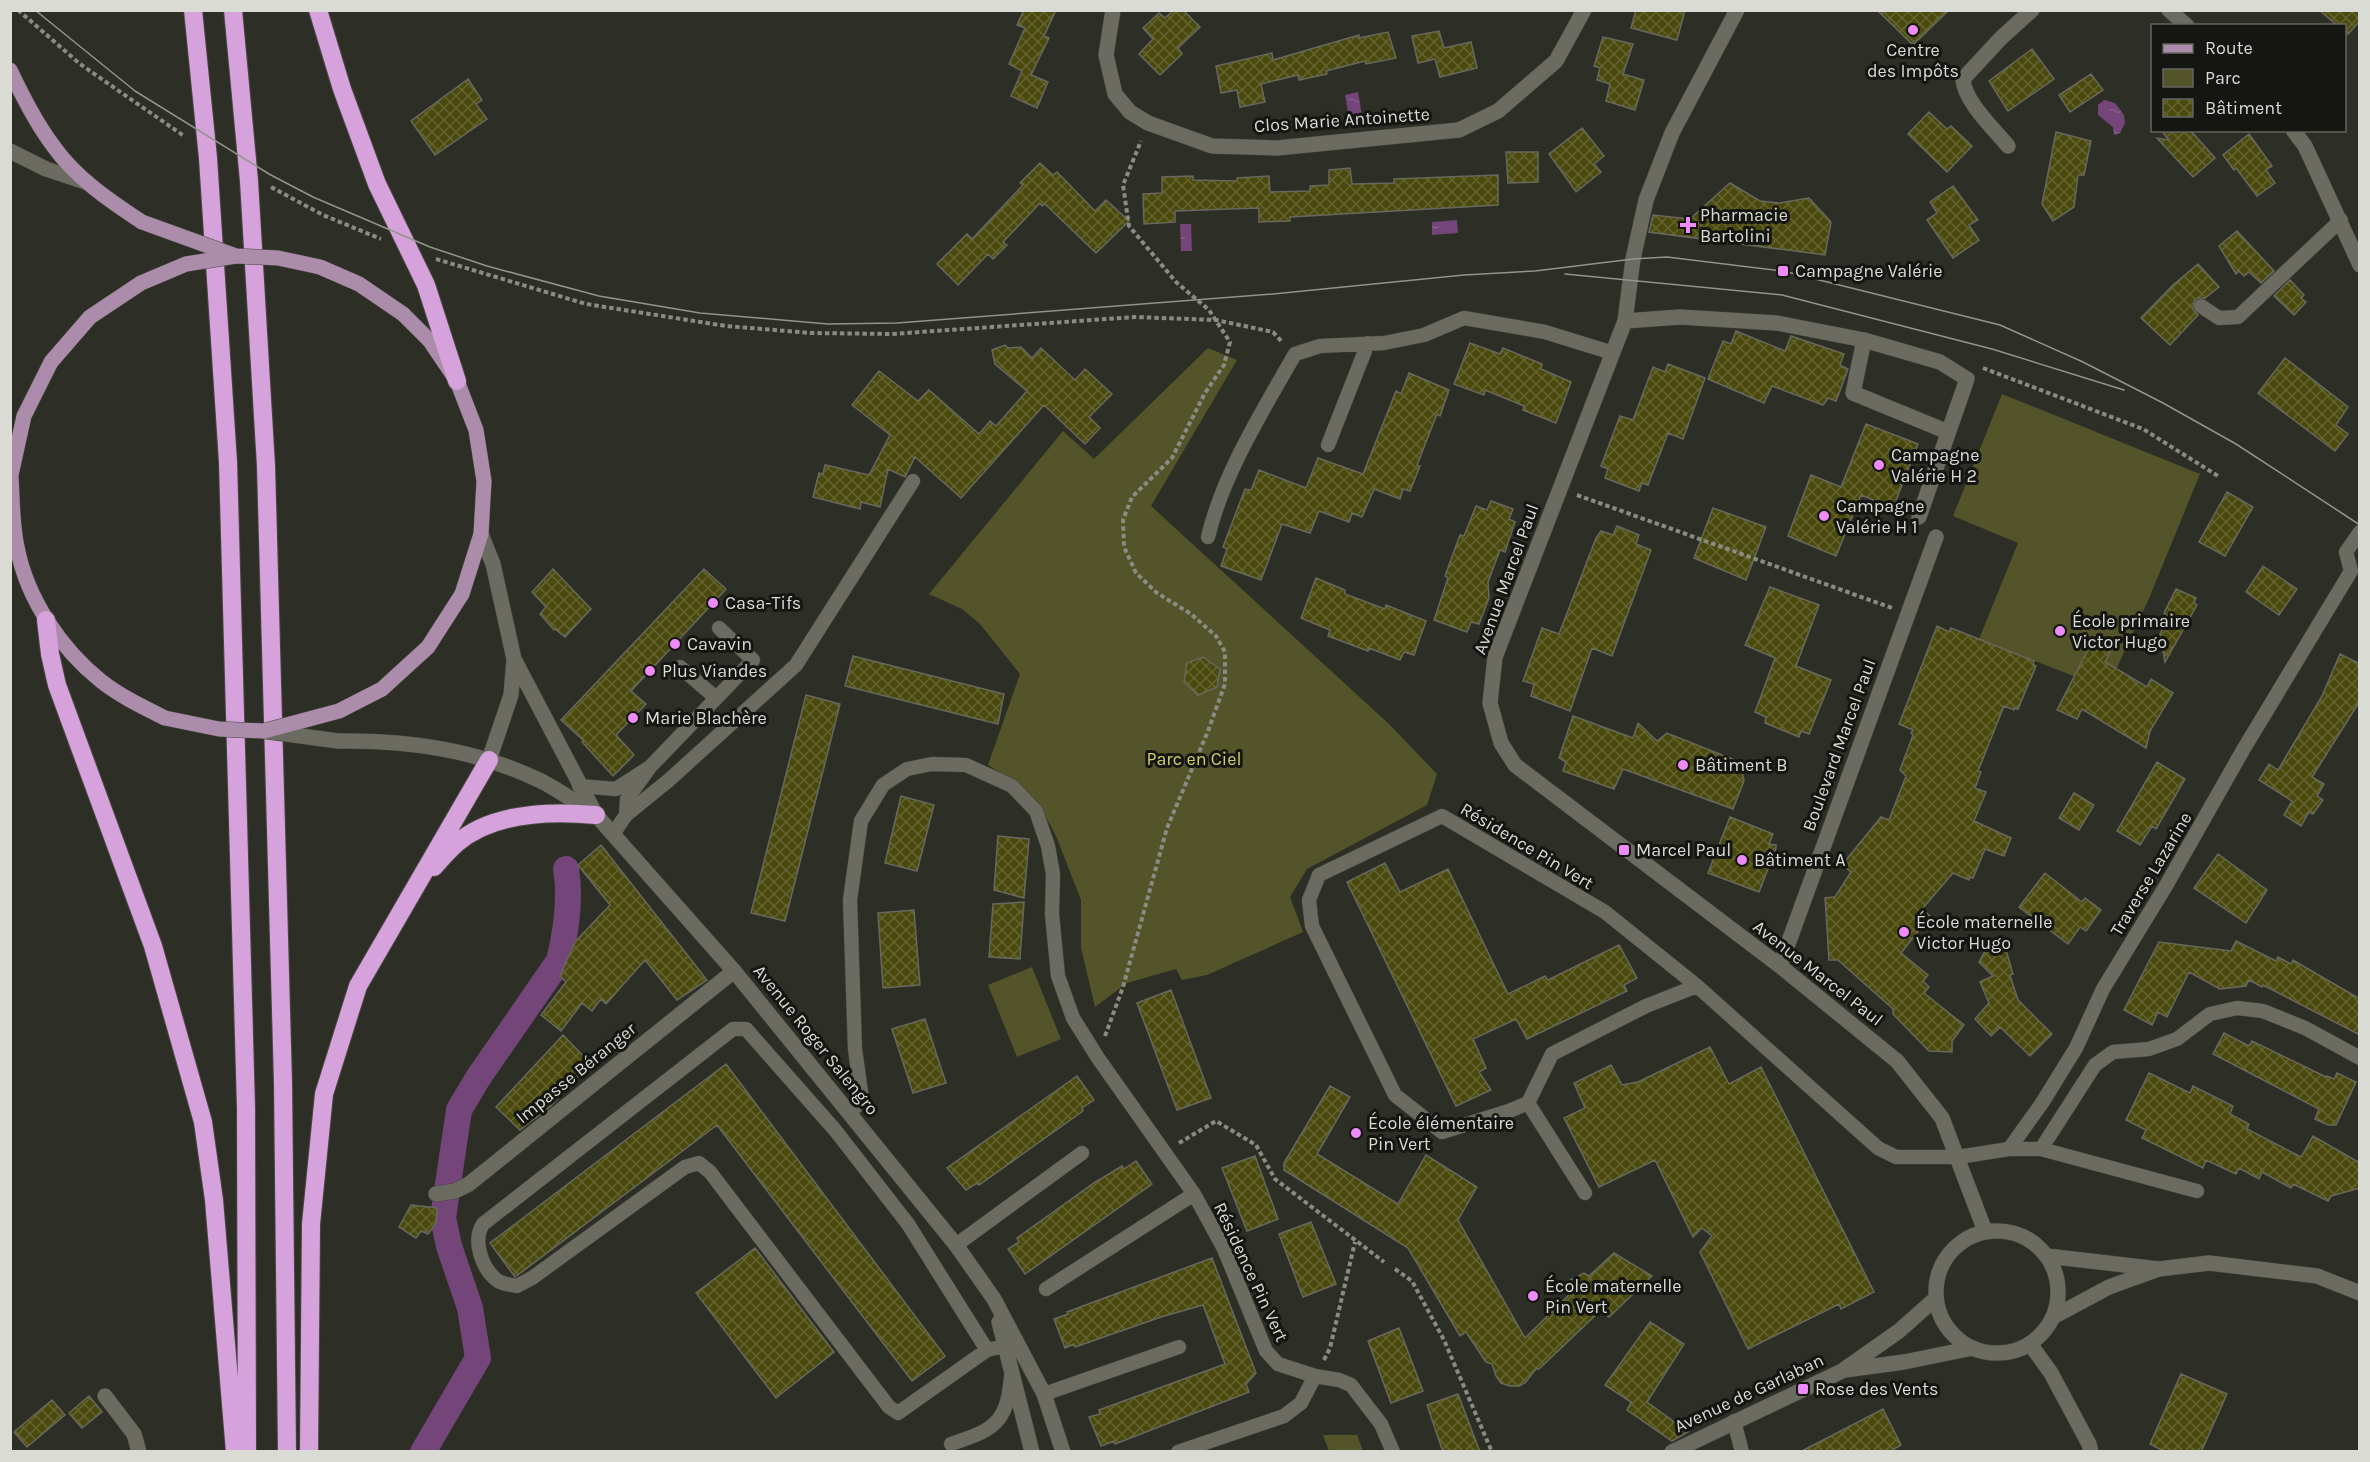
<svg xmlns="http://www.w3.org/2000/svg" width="2370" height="1462" font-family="Karla,sans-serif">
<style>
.green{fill:#54542a}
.water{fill:url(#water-ripples)}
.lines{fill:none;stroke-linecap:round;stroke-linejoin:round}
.canal{stroke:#734579;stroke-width:26}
.building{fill:url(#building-cross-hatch);stroke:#68685e;stroke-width:1.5}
.service-casing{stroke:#494942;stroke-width:15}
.minor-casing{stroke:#494942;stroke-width:16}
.tertiary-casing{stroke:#494942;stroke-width:16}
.secondary-casing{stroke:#494942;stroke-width:16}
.primary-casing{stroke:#494942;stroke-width:16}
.motorway-casing{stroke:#494942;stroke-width:20}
.path{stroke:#8b8b84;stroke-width:4;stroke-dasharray:4.5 3;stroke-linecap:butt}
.service{stroke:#6b6b61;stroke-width:14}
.minor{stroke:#6b6b61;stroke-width:15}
.tertiary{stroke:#6b6b61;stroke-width:15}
.secondary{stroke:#6b6b61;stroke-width:15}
.primary{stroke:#ab8caa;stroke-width:15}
.motorway{stroke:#d5a2db;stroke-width:18}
.tram{stroke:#93948c;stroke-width:1.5}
.secondary-bridge-casing{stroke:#494942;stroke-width:16;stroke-linecap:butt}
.primary-bridge-casing{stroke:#494942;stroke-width:16;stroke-linecap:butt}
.secondary-bridge{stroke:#6b6b61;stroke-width:15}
.primary-bridge{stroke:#ab8caa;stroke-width:15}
.poi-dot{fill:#ed8cf9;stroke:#151612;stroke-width:2}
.labels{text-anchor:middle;stroke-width:6;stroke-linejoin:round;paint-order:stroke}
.poi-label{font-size:18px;fill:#dbdbd5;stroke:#151612;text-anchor:start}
.street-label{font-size:18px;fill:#dbdbd5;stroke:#151612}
.park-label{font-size:18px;fill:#d0d067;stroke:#151612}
</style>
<defs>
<pattern id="water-ripples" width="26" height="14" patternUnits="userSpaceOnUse" patternTransform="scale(1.5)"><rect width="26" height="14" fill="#734579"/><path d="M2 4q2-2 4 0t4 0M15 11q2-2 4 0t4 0" fill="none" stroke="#865f8b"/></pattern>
<pattern id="building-cross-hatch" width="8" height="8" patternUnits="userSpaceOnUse" patternTransform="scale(1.5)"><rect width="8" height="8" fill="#4b4a0e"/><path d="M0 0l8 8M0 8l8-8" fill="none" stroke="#646430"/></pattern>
</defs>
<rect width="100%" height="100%" fill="#2d2e25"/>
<path class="green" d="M1208,348L1237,360L1151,506L1389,724L1437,774L1427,805L1307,869L1290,897L1303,932L1207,975L1182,980L1176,969L1127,983L1095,1007L1081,948V900L1056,836L1038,802L1015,782L988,765L1020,674L980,624L962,609L929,594L1063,431L1094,459Z
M2002,394L2200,474L2150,596L2107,689L1979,639L2018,543L1953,516Z
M1032,967L1061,1039L1017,1057L988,985Z
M1323,1435H1357L1363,1451H1329Z"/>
<path class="water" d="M1358,92L1363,121L1350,123L1345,95Z
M2104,100L2115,103L2124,115L2125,123L2120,133L2114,135L2113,127L2098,115V105Z
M1457,220L1458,233L1432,235V222Z
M1180,224H1191L1192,251H1181Z"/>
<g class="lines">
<path class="canal" d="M423,1452L478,1358L470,1308L449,1246L443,1218L459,1110L478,1078L559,961C566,932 571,898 566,869"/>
</g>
<path class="building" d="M1024,10H1056L1044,36L1049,38L1031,75L1048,82L1037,108L1011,96L1022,71L1009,64L1025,28L1017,25Z
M1174,10H1183L1200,27L1178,48L1182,54L1160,75L1139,54L1153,39L1143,28L1159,13L1165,18Z
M1636,10H1685L1677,40L1631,28Z
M1877,10H1949L1913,45Z
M2319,10H2360V21L2348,34L2344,31V26H2338Z
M1439,31L1444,48L1471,42L1477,68L1440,77L1435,59L1418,63L1412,36Z
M1388,32L1396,58L1366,64L1365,61L1326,71L1327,74L1299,80L1298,75L1261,84L1265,102L1240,107L1237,90L1221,93L1216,66L1272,53L1273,60L1359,35V38Z
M1603,37L1633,44L1623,74L1644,80L1635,110L1606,101L1610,84L1597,80L1600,68L1594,66Z
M2032,49L2054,79L2008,111L1989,81Z
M2091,74L2103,90L2070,112L2059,95Z
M468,79L482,100L476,104L487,119L435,155L411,121Z
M1929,112L1947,129L1951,126L1972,146L1947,172L1908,134Z
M1582,128L1604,156L1594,164L1601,172L1576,192L1549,154Z
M2161,130H2190L2215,158L2193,177L2157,138L2169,140Z
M2056,132L2091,141L2084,175H2078L2074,207L2053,221L2042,204Z
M2249,134L2272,166L2266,170L2275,183L2257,196L2236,168L2234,170L2223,155Z
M1506,152H1538V182L1508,183Z
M1040,163L1053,175L1057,172L1095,211L1106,200L1129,221L1096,253L1045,204L1042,206L1040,203L1003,242L1007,245L993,259L988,254L958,285L937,264L967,234L972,239L1023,185L1020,183Z
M1350,168L1352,184L1394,183V179L1498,175V205L1290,217V221L1259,222V208L1175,211V222L1144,224L1143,194L1162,193V177L1193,176V180L1237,181V178L1269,176L1270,192L1310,191V186L1329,185V170Z
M1730,183L1760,201L1779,203L1809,198L1831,222L1825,255L1649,232L1653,215L1690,219Z
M1953,186L1978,220L1969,225L1979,240L1953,258L1927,220L1937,213L1930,202Z
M2237,231L2274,271L2261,283L2249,272L2244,276L2239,271L2236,274L2219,246Z
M2198,264L2219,287L2205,298H2198L2194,301L2193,309L2198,315L2170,345L2141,318L2173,285Z
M2290,280L2304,295L2301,298L2306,302L2294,315L2274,296Z
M1736,331L1785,351L1791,336L1844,354L1840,365L1848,369L1836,401L1828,398L1823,405L1772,386L1764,403L1708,379L1723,341L1731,344Z
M1470,343L1500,354L1503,348L1542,364L1541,369L1571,382L1556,423L1523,410L1524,406L1485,390L1484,395L1454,384Z
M1005,345L1008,348L1021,347L1032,358L1041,348L1075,380L1085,369L1112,394L1089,417L1100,428L1085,444L1044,405L961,498L915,457L905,477L888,469L880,507L861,502L860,509L813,497L819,473L823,474L825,465L869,475L890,435L852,405L879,371L918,401L929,390L979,434L990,421L996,426L1027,391L995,364L992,350Z
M2285,358L2348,407L2336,425L2348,434L2335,451L2258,393Z
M1668,364L1705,378L1683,439L1668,433L1648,485L1642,483L1639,491L1605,478L1608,469L1601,466L1620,416L1633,420L1653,367L1665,372Z
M1409,373L1449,390L1440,416L1437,414L1417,465L1420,466L1410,491L1403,489L1400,499L1374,489L1362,517L1352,513L1349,522L1319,511L1310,533L1282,524L1261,580L1221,566L1227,549L1223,547L1245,489L1251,490L1259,470L1306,488L1318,458L1363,474L1396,391L1401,394Z
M1866,424L1918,444L1893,508L1861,495L1836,556L1788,536L1811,475L1841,487Z
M2227,492L2253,507L2225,556L2199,542Z
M1491,501L1513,509L1509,519L1515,522L1505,552L1500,550L1488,582L1489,598L1479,624L1471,622L1467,632L1434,620L1448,578L1445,576L1460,535L1464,536L1476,506L1487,510Z
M1713,508L1766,527L1746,580L1694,558Z
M1617,526L1639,535L1636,544L1651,550L1612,656L1592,648L1570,711L1531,696L1534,684L1523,681L1542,628L1559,634L1596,538L1601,531L1613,535Z
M2263,566L2297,589L2279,615L2246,592Z
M553,569L591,609L565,637L555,629L554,630L540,614L546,607L532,592Z
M704,569L726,589L631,691L646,704L616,735L634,755L613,776L582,742L584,741L561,720Z
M1316,578L1345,590V594L1385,609L1386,605L1426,621L1414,655L1404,652L1400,660L1369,648L1368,651L1328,636L1330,630L1301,618Z
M1770,587L1819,605L1796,666L1831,680L1809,734L1801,731L1799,737L1765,723L1766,717L1755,712L1775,658L1745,645Z
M2176,589L2196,598L2194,603L2197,605L2165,662L2160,634L2168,616L2164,613Z
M1937,626L1949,632L1951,628L2034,661L2033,664L2036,666L2018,709L2014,708V710L2004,706L1978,771L1981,772L1975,788L1986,792L1974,821L2011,838L2004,856L1985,849L1973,878L1970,877L1969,880L1953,873L1922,909L1930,916L1901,953L1928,975L1923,981L1929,987L1924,993L1964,1025L1952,1041V1052L1929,1051L1893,1014V1009L1838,960H1829L1826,912L1825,898L1835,897L1851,872L1842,865L1881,817L1889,820L1906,776L1900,770L1913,735L1911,733L1913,730L1899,724Z
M2092,642L2111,650L2105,662L2147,687L2151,679L2173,693L2150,731L2146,748L2082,709L2077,719L2057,710Z
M2340,654L2360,664V701L2312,777L2324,784L2317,796L2323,800L2313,814L2309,812L2301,826L2284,815L2292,801L2259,780L2269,764L2278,770L2322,696Z
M853,656L1004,694L998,724L845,686Z
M1203,657L1220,669L1217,687L1198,695L1184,682L1187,663Z
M806,695L840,704L785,921L751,913Z
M1573,716L1633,738L1638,723L1657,741L1667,733L1740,762L1744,781L1733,809L1623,769L1614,789L1563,771L1566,762L1559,758Z
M2157,762L2185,779L2156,829L2152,826L2140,845L2117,831Z
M2074,793L2094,805L2079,830L2059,818Z
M901,796L934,805L917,871L885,863Z
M1730,817L1773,834L1769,844L1776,845V848L1759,892L1708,873Z
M998,836L1029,839L1024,898L994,890Z
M601,845L707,980L677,1000L645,960L606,1004L601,999L592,1011L582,1003L561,1031L541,1015L566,982L560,976L575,942L610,905L578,865Z
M2218,854L2267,890L2246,923L2194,888Z
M1385,863L1400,892L1448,869L1508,994L1545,976L1548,980L1619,945L1637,978L1624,985L1627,991L1527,1039L1516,1019L1473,1039L1486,1068L1479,1072L1491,1090L1456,1106L1347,882Z
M2045,873L2082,902L2085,898L2101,910L2086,931L2080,927L2068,944L2019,907Z
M1024,902L1020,959L989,957L993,904Z
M914,910L920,985L883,988L878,913Z
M2236,941L2276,961L2278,957L2291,964L2293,960L2360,999V1035L2263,985L2262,987L2249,980L2246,986L2220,989L2189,972L2167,1017L2158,1012L2152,1025L2124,1010L2159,942L2231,951Z
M1989,944L2001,952L2006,950L2013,974L2010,975L2018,1000L2052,1034L2030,1056L2000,1027L1991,1036L1975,1019L1989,1003L1980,982L1993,976L1979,962Z
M1171,990L1211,1098L1177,1110L1137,1003Z
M925,1019L946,1083L913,1093L892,1029Z
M2224,1033L2249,1046L2252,1041L2326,1077L2327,1076L2334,1079L2337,1073L2356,1082L2336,1125H2328L2315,1119L2319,1109L2213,1054Z
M563,1035L590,1063L551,1106L520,1130L496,1107Z
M1710,1047L1729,1084L1761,1067L1874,1292L1841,1309L1839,1304L1748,1349L1700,1252L1712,1236L1702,1228L1693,1237L1655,1160L1599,1187L1564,1118L1585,1108L1574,1083L1611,1065L1622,1085L1638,1082Z
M726,1064L945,1356L912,1381L717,1125L515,1277L490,1243Z
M2149,1073L2190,1093L2193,1086L2233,1106L2230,1114L2249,1124L2247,1129L2301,1157L2313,1136L2360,1163V1188L2331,1196L2328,1201L2293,1184L2291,1188L2262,1172L2259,1179L2239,1168L2236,1174L2206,1160L2203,1168L2142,1138L2146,1130L2126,1120Z
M1077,1076L1094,1100L1082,1108L1083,1111L979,1185L977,1183L966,1190L947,1168Z
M1330,1086L1350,1097L1317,1154L1398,1204L1426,1155L1477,1187L1458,1220L1525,1338L1571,1293L1566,1282L1584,1273L1589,1276L1614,1253L1652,1276L1609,1317L1600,1311L1539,1369H1536L1525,1383L1519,1386H1510L1501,1383L1496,1376L1492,1364L1486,1362L1466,1332L1460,1336L1408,1248L1284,1170V1163Z
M1255,1156L1278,1219L1247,1231L1222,1168Z
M1136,1161L1152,1184L1025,1274L1008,1249L1019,1242L1017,1238L1094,1183L1122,1166L1124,1169Z
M411,1205L437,1208L436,1223L428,1234L421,1231L416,1238L399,1227Z
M1311,1222L1336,1284L1303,1297L1279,1234Z
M755,1248L834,1352L776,1398L696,1293Z
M1212,1258L1256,1373L1246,1384L1249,1392L1115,1444L1114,1441L1101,1446L1089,1417L1100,1414L1099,1410L1225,1364L1203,1305L1161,1317L1075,1347L1074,1344L1065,1348L1054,1319L1068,1314L1067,1312Z
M1650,1322L1684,1344L1647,1402L1688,1432L1672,1441L1627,1410L1631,1402L1605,1385Z
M1399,1328L1423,1391L1391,1403L1368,1341Z
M2181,1374L2227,1394L2201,1452H2165L2150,1444Z
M1458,1394L1480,1452H1443L1427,1405Z
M89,1396L102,1412L82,1428L69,1413Z
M52,1400L65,1415L27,1447L14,1432Z
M1883,1409L1901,1445L1889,1452H1800Z"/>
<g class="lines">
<g class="service-casing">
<path id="service" d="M2201,306L2219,318L2238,317L2341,220
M1328,445L1368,343
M1208,537C1223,474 1263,410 1295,354L1320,346L1384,343L1424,335L1464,318L1545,332L1613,353
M2351,571L2346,552L2360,532
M680,667L716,698
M650,767L753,660L719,628
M579,786L616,789L650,767L627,799L626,815
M613,834L626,815L669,780L796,665L913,481
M1528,1103L1552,1054L1646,1006L1697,986
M850,1114L857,1105L861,1092L855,1049L850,900L861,821L883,785L907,769L932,764L966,765L1012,786L1036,811L1048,846L1053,874L1052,914L1058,976L1073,1018L1098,1058L1194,1194L1224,1249L1266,1351L1278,1364L1315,1376L1339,1380L1351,1385L1381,1424L1393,1452
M2009,1149H2041L2197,1191
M2041,1149L2095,1065L2113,1052L2149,1049L2177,1039L2210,1014L2237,1008L2263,1011L2305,1028L2360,1058
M1585,1193L1528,1103L1509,1111L1442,1132L1395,1095L1312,926L1309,900L1319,875L1442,816L1605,912L1697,986L1878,1148L1896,1157H1958L2009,1149L2042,1103L2076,1048L2103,989L2167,884L2243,750L2351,571
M956,1245L1082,1153
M1046,1289L1194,1194
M987,1350L908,1224L835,1130L746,1029H733L483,1224C472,1241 482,1269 498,1281C503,1284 511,1285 517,1286L532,1278L685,1167L699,1163L710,1172L889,1407L898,1413L987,1350L1005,1346
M1044,1394L1179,1347
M1734,1421L1742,1452
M951,1444C993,1430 1007,1424 1011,1377
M1178,1452L1284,1416L1301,1403L1315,1376"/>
</g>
<g class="minor-casing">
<path id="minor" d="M1113,10L1106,55L1115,94L1130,112L1148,123L1212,146L1277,148L1459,130L1498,111L1556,61L1584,10
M1737,10L1672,133L1646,200L1633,259L1625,321L1495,657L1490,703L1501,743L1515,765L1780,966L1897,1061L1942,1118L1985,1231
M2008,146C1994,129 1964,101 1963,79L2001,38L2032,10
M1625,321L1680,317L1777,323L1864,340L1940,362L1967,379L1919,517
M1864,340L1853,393L1948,432
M1780,966L1936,537
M436,1194L455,1191L469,1184L734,971
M2030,1344L2051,1373L2089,1444L2091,1452
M105,1396L134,1434L139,1452"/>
</g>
<g class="tertiary-casing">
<path id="tertiary" d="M2169,10L2187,26
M2293,130L2305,146L2360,265
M10,151L46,169L88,183"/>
</g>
<g class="secondary-casing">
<path id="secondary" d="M481,534L493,564L514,659L596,815L734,971L956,1245L994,1299L1044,1394L1063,1452
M338,741C410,740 478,750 543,782C560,791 577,803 594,814
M489,760L511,695L514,659
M1936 1292a61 61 0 1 1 122 0a61 61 0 1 1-122 0Z
M2047,1256L2159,1269L2209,1263L2317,1276L2360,1293
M2053,1317L2109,1287L2156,1270
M999,1322L1032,1452
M1845,1370L1904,1362L1973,1348
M1672,1452L1842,1371L1899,1331L1936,1298"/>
</g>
<g class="primary-casing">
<path id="primary" d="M10,70C23,97 36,123 54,147C76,178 110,201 142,222
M10,465C13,493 11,520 17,547C27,599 61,649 101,681C120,696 143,707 165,718
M11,475L24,416L51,362L90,317L141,283
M339,711L382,689L428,647L462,594L481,534L484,481L476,430L457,381L430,341L403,314"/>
</g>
<g class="motorway-casing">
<path id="motorway" d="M193,10L208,158L228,462L246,1108L247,1452
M233,10L249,181L266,466L283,1083L287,1452
M318,10L342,89L377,184L426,285L457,381
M46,620L50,654L57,685L153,946L203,1122L214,1200L235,1452
M434,867C441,859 449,850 457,843C493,812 551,811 596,815
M309,1452L311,1224L324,1094L358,986L489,760"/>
</g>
<path class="path" d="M18,10L80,64L184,136
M271,187L323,215L381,239
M436,259L586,304L726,326L811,333L892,334L1135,317L1216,320L1273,332L1283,343
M1983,368L2143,429L2218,476
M1577,495L1892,608
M1105,1036L1123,987L1167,828L1208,731L1225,684V652L1216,636L1191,614L1157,593L1136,573L1124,547L1123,520L1132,497L1172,458L1205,393L1224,365L1230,342L1209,310L1176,282L1129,226L1123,185L1141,141
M1179,1143L1216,1121L1256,1145L1275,1179L1384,1262
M1395,1269L1412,1281L1444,1340L1492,1452
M1324,1360L1330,1348L1355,1242"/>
<use href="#service" class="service"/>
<use href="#minor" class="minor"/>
<use href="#tertiary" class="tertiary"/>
<use href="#secondary" class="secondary"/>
<use href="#primary" class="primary"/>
<use href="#motorway" class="motorway"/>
<path class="tram" d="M35,10L135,91L269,174L313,197L430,247L487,266L599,296L700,313L828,324L897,323L1273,294L1464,275L1535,271L1633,259L1667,257L1783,271L2000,325L2083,362L2163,403L2236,444L2360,525
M1565,274L1782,295L1992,349L2124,390"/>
<g class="secondary-bridge-casing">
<path id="secondary-bridge" d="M264,731L338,741"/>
</g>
<g class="primary-bridge-casing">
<path id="primary-bridge" d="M142,222L236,256
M141,283L186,264L236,256L278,258L320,267L359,284L403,314
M165,718L219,729L264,731L339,711"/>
</g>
<use href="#secondary-bridge" class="secondary-bridge"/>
<use href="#primary-bridge" class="primary-bridge"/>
</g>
<g class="poi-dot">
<circle cx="1913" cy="30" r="6"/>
<path d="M1685 216h6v6h6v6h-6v6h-6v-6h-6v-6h6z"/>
<rect x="1777" y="265" width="12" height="12" rx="3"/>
<circle cx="1879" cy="465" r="6"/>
<circle cx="1824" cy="516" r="6"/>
<circle cx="713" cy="603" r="6"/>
<circle cx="2060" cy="631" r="6"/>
<circle cx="675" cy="644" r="6"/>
<circle cx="650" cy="671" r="6"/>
<circle cx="633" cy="718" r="6"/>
<circle cx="1683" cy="765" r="6"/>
<rect x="1618" y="844" width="12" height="12" rx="3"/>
<circle cx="1742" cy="860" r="6"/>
<circle cx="1904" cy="932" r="6"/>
<circle cx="1356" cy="1133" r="6"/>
<circle cx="1533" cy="1296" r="6"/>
<rect x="1797" y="1383" width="12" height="12" rx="3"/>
</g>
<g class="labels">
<g class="poi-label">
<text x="1913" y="56" text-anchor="middle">Centre<tspan x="1913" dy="21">des Impôts</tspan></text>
<text x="1700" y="221">Pharmacie<tspan x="1700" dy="21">Bartolini</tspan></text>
<text x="1795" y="277">Campagne Valérie</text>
<text x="1891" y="461">Campagne<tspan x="1891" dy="21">Valérie H 2</tspan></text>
<text x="1836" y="512">Campagne<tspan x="1836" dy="21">Valérie H 1</tspan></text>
<text x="725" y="609">Casa-Tifs</text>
<text x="2072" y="627">École primaire<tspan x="2072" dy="21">Victor Hugo</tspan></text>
<text x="687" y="650">Cavavin</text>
<text x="662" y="677">Plus Viandes</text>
<text x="645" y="724">Marie Blachère</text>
<text x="1695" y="771">Bâtiment B</text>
<text x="1636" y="856">Marcel Paul</text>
<text x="1754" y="866">Bâtiment A</text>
<text x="1916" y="928">École maternelle<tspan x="1916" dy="21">Victor Hugo</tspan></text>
<text x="1368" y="1129">École élémentaire<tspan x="1368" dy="21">Pin Vert</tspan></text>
<text x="1545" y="1292">École maternelle<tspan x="1545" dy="21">Pin Vert</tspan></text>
<text x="1815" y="1395">Rose des Vents</text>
</g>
<g class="street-label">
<text transform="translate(1342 120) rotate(-4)" y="6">Clos Marie Antoinette</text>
<text transform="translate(1506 579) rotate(-70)" y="6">Avenue Marcel Paul</text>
<text transform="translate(1839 745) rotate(-70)" y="6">Boulevard Marcel Paul</text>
<text transform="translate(1527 846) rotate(31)" y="6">Résidence Pin Vert</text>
<text transform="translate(2151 874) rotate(-59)" y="6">Traverse Lazarine</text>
<text transform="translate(1818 973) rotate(38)" y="6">Avenue Marcel Paul</text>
<text transform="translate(816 1040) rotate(51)" y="6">Avenue Roger Salengro</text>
<text transform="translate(576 1073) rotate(-39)" y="6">Impasse Béranger</text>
<text transform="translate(1251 1272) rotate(65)" y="6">Résidence Pin Vert</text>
<text transform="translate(1749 1393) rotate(-25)" y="6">Avenue de Garlaban</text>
</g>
<g class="park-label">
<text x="1194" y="765">Parc en Ciel</text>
</g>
</g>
<rect width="2370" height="1462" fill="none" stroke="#dbdbd5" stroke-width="24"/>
<rect x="2151" y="24" width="195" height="108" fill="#151612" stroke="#646560" stroke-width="1.5"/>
<rect x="2163" y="44" width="30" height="9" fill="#ab8caa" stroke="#646560" stroke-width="1.5"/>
<text x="2205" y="54" font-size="18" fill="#dbdbd5">Route</text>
<rect x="2163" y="69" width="30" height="18" fill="#54542a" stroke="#646560" stroke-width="1.5"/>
<text x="2205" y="84" font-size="18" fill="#dbdbd5">Parc</text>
<rect x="2163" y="99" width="30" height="18" fill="url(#building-cross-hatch)" stroke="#646560" stroke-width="1.5"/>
<text x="2205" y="114" font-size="18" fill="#dbdbd5">Bâtiment</text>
</svg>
